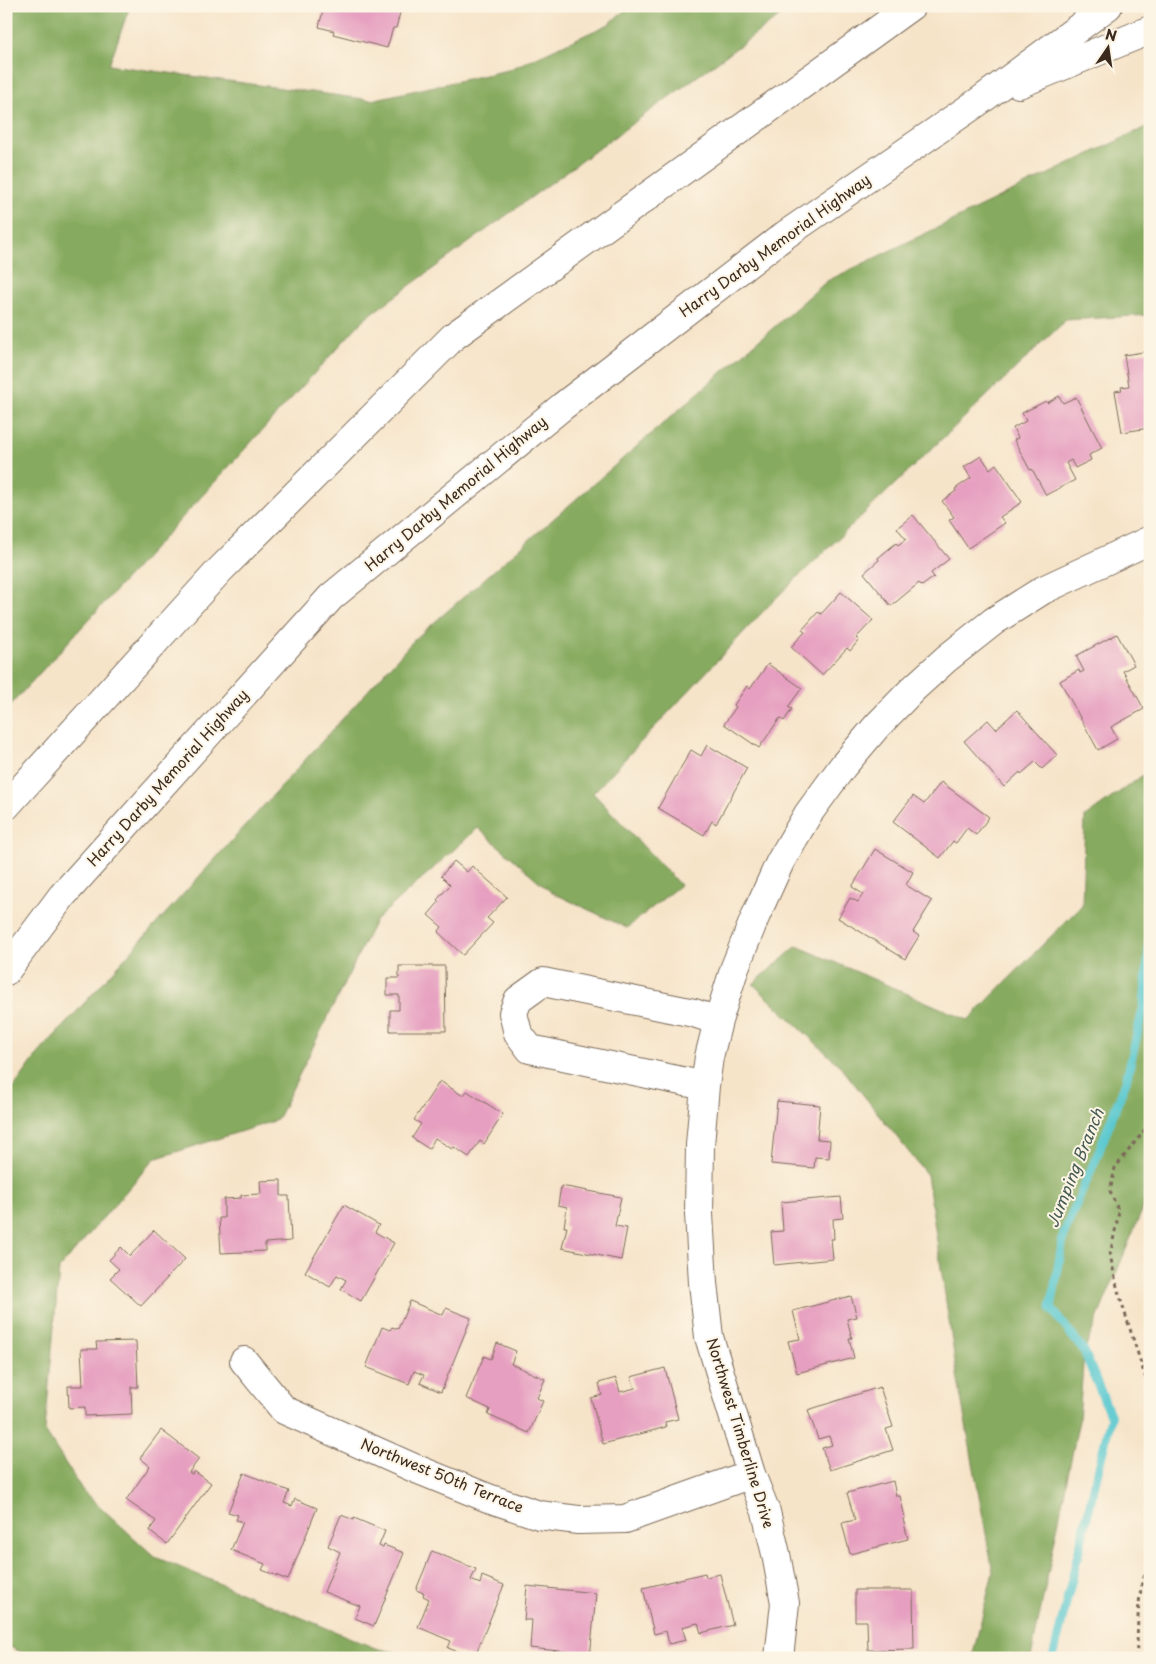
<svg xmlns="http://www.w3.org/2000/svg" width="1156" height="1664" font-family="'Playpen Sans',sans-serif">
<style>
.forest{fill:#86aa5f;stroke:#606a3e}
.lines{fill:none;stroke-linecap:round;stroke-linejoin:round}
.stream{stroke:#5cc9d0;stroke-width:9}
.building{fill:#e69fc0}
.minor-casing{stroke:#7c6b5a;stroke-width:30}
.motorway-casing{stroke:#7c6b5a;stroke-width:30}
.path{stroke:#7c6b5a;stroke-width:3;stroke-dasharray:4 4;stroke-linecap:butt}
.minor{stroke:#fff;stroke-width:28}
.motorway{stroke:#fff;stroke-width:28}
.labels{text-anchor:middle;stroke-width:4;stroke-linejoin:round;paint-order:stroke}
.street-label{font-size:15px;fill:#3b2a1e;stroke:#fcf5e5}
.water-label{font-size:16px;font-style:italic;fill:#455a53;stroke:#fcf5e5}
</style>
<rect width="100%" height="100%" fill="#fcf5e5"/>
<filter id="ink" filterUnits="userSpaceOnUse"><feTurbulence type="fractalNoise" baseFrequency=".02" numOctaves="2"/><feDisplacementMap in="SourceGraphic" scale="10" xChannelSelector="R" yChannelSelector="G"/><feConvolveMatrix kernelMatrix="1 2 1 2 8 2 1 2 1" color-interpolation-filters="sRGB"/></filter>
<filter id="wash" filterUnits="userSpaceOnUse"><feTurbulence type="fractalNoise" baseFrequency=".0096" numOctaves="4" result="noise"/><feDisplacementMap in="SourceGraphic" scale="20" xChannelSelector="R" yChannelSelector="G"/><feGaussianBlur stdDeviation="1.12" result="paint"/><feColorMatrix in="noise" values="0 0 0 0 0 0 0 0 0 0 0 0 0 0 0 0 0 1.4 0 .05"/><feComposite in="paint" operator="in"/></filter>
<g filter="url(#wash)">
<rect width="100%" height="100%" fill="#f6e4c9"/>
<path class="forest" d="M6,6H130L109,65L371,100L508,70L609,24L630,6H794L364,319L6,710Z
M1150,125V315L1066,320L773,601L593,793L680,885L627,928L551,892L478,828L375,921L277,1120L154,1159L59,1269L45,1431L83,1491L155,1557L375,1648L426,1658H33L6,1645V1098L38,1054L414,640L827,281Z
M1150,770V1191L1084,1351L1079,1420L1031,1658H972L993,1572L958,1381L927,1175L841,1067L753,984L797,946L968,1020L1082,905L1085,817Z"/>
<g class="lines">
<path class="stream" d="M1053,1658L1111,1417L1084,1351L1051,1308L1064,1233L1097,1156L1126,1081L1144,1005L1150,940"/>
</g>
<g id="blocks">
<path class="building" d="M324,6H399V8L401,9L396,28H393L387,48L333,34L334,31L319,27Z
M1150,351V428L1122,432L1115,391L1122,390L1121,387L1129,386L1124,355Z
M1059,396L1063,403L1076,397L1102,448L1089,455L1091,460L1075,468L1071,460L1066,463L1075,480L1046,495L1032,469L1030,470L1014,440L1018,438L1013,428L1026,421L1022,413L1046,401L1047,403Z
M981,456L990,469L996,464L1022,502L1000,517L1005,523L968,548L949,520L954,517L942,501L956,491L955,489L971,478L964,467Z
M913,515L949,559L931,573L934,577L922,586L919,583L891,606L864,573L879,560L878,558L896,543L898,545L906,539L897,528Z
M841,592L873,620L856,638L859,640L850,651L847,648L822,675L791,647L805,632L802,630L818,612L821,614Z
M1117,634L1134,665L1123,671L1144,709L1111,727L1117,739L1098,750L1060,681L1079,670L1080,673L1084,671L1076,656Z
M768,664L802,688L788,707L792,709L784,721L780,718L759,748L724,724L736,707L734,705L747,686L750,689Z
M1017,710L1057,755L1042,769L1035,762L1021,774L1020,772L1004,787L964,741L988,720L996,729Z
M707,745L747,768L716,824L712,821L704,835L658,808L691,750L701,756Z
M941,782L989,817L976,835L967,828L956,843L953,841L940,858L893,822L913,796L924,804Z
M875,849L913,872L906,885L932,901L913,932L919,936L905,959L838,918L850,898L858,902L863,894L852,887Z
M454,861L467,872L472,866L507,897L487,918L493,923L463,955L438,932L442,927L428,915L439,902L437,900L450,885L441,876Z
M399,966H445L446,1031H390V1010H399V995H387V978H399Z
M440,1081L463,1096L467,1091L503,1114L484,1144L480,1141L469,1157L454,1147L452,1149L435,1138L429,1149L412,1138L421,1124L414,1120Z
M777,1101L820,1105L817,1139L830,1140L829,1158L815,1157L814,1168L771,1164Z
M281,1180V1196H289L291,1241L265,1243V1251L221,1253L219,1218H224V1199L241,1198V1195L261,1194L260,1181Z
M561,1186L621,1197L615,1226L627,1228L621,1260L562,1248L567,1227H564L567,1207L558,1205Z
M841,1197L843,1218L833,1219L834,1239H831L833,1259L774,1265L771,1232L783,1231L781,1202Z
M344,1205L379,1225L375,1232L394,1243L361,1301L341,1289L346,1280L337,1275L330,1287L305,1272Z
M154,1230L185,1259L141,1306L110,1278L119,1269L109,1260L121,1247L130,1256Z
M851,1296L857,1317L847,1319L852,1338H849L854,1358L797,1373L788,1341L800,1339L793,1311Z
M410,1301L443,1315L446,1308L471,1318L441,1392L420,1383L424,1375L414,1371L409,1384L366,1367L382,1327L390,1330L392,1327L398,1329Z
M136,1341L138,1387H131L132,1414L85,1416V1407L69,1408L68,1386H83L81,1349H97L96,1342Z
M497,1343L516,1351L511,1364L545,1379L537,1398L543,1401L529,1433L488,1415L490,1409L466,1398L484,1356L491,1359Z
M665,1368L678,1419L665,1422L666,1427L603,1444L591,1398L602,1395L599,1383L616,1378L620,1392L635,1388L631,1377Z
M880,1387L893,1427L886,1429L893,1450L830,1470L822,1448L832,1445L829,1436L818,1439L808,1410Z
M161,1430L199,1459L189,1472L192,1474L194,1471L211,1483L167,1544L149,1531L156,1521L126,1500L150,1466L140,1458Z
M244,1473L289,1491L284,1503L292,1506L295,1499L317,1508L288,1580L262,1570L265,1564L231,1550L243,1522L236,1520L238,1515L228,1512Z
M893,1481L896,1496H900L905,1518L903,1519L908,1539L850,1554L842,1523L855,1520L847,1493Z
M341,1515L354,1520V1518L385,1531L379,1546L383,1548L384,1545L404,1553L374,1626L355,1618L360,1606L324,1592L340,1552L328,1546Z
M432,1551L476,1569L471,1580L480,1584L482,1576L504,1585L474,1658L448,1648L451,1641L418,1627L429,1599L423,1596L424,1593L416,1590Z
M705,1573L706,1577L720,1574L733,1625L701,1633L698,1623L682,1627L686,1640L669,1644L666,1631L654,1634L643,1588Z
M527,1586L596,1593L590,1658L568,1656V1652L530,1648L532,1620H524Z
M855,1590H913L914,1649L868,1650L867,1621H855Z"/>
</g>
</g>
<g filter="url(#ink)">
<use href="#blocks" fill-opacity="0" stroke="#7c6b5a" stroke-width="1"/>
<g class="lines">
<g class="minor-casing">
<path id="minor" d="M705,1086L530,1049L518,1033L513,1013L518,1000L543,982L694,1013L718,1021
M244,1361L284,1410L414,1468L488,1498L539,1515L578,1520L625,1519L751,1474
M779,1658L785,1603L776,1554L766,1512L751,1474L709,1337L703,1283L699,1214L700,1145L705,1086L709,1057L718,1021L735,967L756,915L780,862L808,814L843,766L877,726L913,689L946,659L994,621L1043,590L1150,540"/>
</g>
<g class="motorway-casing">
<path id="motorway" d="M1019,84L1150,30
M6,806L219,571L454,336L911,6
M6,971L62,896L331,597L563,406L785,235L981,100L1108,6"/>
</g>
<path class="path" d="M1150,1123L1115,1168L1110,1191L1119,1212L1110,1255L1118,1291L1150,1392
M1136,1658C1139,1630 1135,1588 1150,1564"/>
<use href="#minor" class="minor"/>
<use href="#motorway" class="motorway"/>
</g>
</g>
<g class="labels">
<g class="street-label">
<text transform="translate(775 246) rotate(-36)" y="5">Harry Darby Memorial Highway</text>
<text transform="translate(456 494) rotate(-40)" y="5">Harry Darby Memorial Highway</text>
<text transform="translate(168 778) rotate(-48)" y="5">Harry Darby Memorial Highway</text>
<text transform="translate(740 1433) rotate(73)" y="5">Northwest Timberline Drive</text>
<text transform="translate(442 1476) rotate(22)" y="5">Northwest 50th Terrace</text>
</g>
<g class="water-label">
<text transform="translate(1075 1168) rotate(-68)" y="6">Jumping Branch</text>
</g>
</g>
<rect width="1156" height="1664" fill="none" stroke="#fcf5e5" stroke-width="25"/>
<g transform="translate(1108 48) rotate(13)" stroke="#fcf5e5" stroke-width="4" paint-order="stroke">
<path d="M0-4L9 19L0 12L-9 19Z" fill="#3b2a1e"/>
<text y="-8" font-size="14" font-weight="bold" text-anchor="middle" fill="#3b2a1e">N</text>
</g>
</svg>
